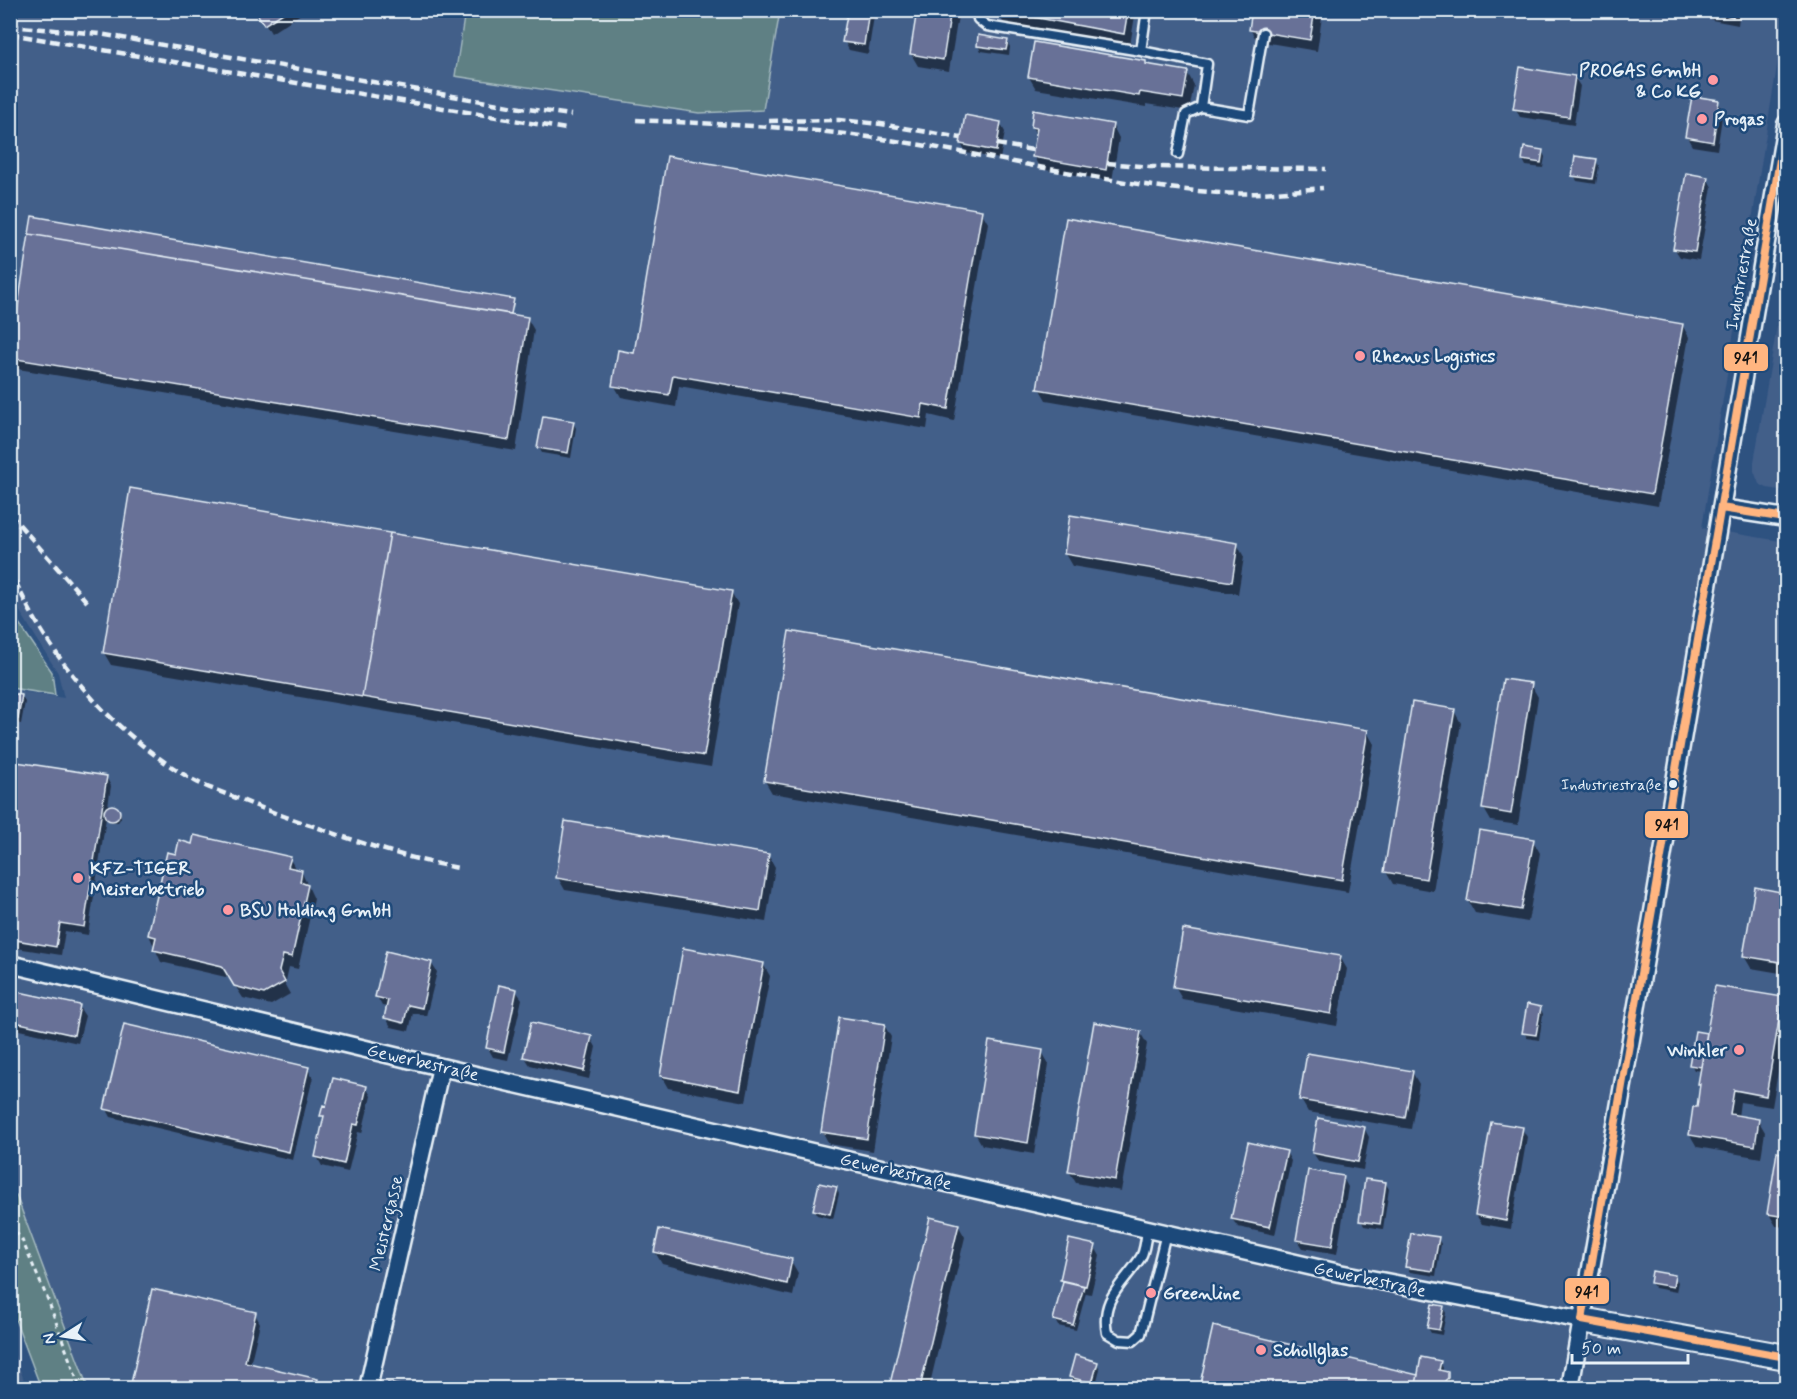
<svg xmlns="http://www.w3.org/2000/svg" width="1797" height="1399" font-family="Mynerve,sans-serif">
<style>
.built{fill:#425e89}
.green{fill:#5e8084;stroke:#a3b8be;stroke-width:1.5}
.shadow{fill:#0007}
.building{fill:#687197;stroke:#e8f1f8;stroke-width:1.5}
.lines{fill:none;stroke-linecap:round;stroke-linejoin:round}
.lane-casing{stroke:#e8f1f8;stroke-width:13}
.street-casing{stroke:#e8f1f8;stroke-width:21}
.secondary-casing{stroke:#e8f1f8;stroke-width:28}
.path{stroke:#e8f1f8;stroke-width:3;stroke-dasharray:4.5 4.5;stroke-linecap:butt}
.lane{stroke:#1f4a7a;stroke-width:8}
.street{stroke:#1f4a7a;stroke-width:16}
.secondary{stroke:#1f4a7a;stroke-width:24}
.rail{stroke:#e8f1f8;stroke-width:4.5;stroke-dasharray:9 4.5;stroke-linecap:butt}
.bus-1-casing{stroke:#1f4a7a;stroke-width:12}
.bus-1{stroke:#ffb580;stroke-width:8}
.poi-dot{fill:#ff9aa2;stroke:#1f4a7a;stroke-width:2}
.bus-dot{fill:#e8f1f8;stroke:#1f4a7a;stroke-width:2}
.labels{text-anchor:middle;stroke-width:5;stroke-linejoin:round;paint-order:stroke}
.bus-label{font-size:16px;fill:#e8f1f8;stroke:#1f4a7a;text-anchor:end}
.poi-label{font-size:18px;font-weight:bold;fill:#e8f1f8;stroke:#1f4a7a;text-anchor:start}
.street-label{font-size:18px;fill:#e8f1f8;stroke:#1f4a7a}
.line-badge{stroke:#1f4a7a;stroke-width:2}
.pale-badge-label{font-size:16px;text-anchor:middle;font-weight:bold;fill:#111}
</style>
<rect width="100%" height="100%" fill="#2e5280"/>
<filter id="ink" filterUnits="userSpaceOnUse"><feTurbulence type="fractalNoise" baseFrequency=".0167" numOctaves="2"/><feDisplacementMap in="SourceGraphic" scale="12" xChannelSelector="R" yChannelSelector="G"/><feConvolveMatrix kernelMatrix="1 2 1 2 8 2 1 2 1" color-interpolation-filters="sRGB"/></filter>
<g filter="url(#ink)">
<path class="built" d="M11,11H465L455,67L763,110L780,11H1786L1702,528L1786,542V1388H88L16,1195L11,1194V690L64,698L58,673L11,597Z
M1786,273V491L1767,488L1759,484L1754,471V462Z
M10,1346H11L27,1388H11Z"/>
<path class="green" d="M465,11V10L780,11L763,110L699,113L455,76Z
M10,610L52,672L55,695L11,688Z
M11,1194L16,1195L88,1388H41L11,1308Z"/>
<path class="shadow" d="M257,10H307L271,33Z
M849,10H875L868,54L849,50L844,41Z
M919,10H959L949,71L918,66L911,54Z
M997,10H1136L1130,45L1004,24Z
M1253,10H1323L1317,51L1257,41L1250,29Z
M1707,10H1740L1738,25L1712,20Z
M1007,41L1010,47L1009,55L981,51L978,46Z
M1147,66L1187,72L1194,85L1189,111L1146,104V107L1036,89L1029,77Z
M1574,77L1580,86L1574,125L1520,117L1515,108Z
M1718,102L1723,111L1717,150L1692,146L1687,137Z
M1000,123L1005,132L1000,159L966,153L961,144Z
M1113,126L1119,138L1112,181L1040,169L1034,157L1037,136L1032,127Z
M1542,151L1545,157L1543,168L1526,166L1523,160Z
M1596,161L1599,166L1596,184L1577,181L1574,175Z
M1707,178L1712,187L1699,260L1680,257L1674,248Z
M981,211L988,223L954,421L929,415L927,429L679,386L676,407L621,397L614,385L635,355Z
M33,218L512,300L509,316L527,318L534,330L516,451L18,369L11,357Z
M1682,325L1689,337L1658,506L1046,400L1039,388Z
M573,423L576,428L571,458L542,453L539,448Z
M1237,544L1244,557L1238,594L1072,566L1065,554Z
M731,592L738,604L711,767L111,665L104,653Z
M1531,685L1538,697L1518,825L1491,821L1484,809Z
M10,695L21,696L25,702L21,724L10,722Z
M1454,711L1461,723L1433,891L1393,884L1386,872Z
M1367,732L1374,744L1348,892L772,793L765,781Z
M10,762L106,777L111,786L108,806L116,807L121,813V818L118,822H111L106,818L88,935L65,931L61,955L10,947Z
M1786,788V820L1782,813Z
M1533,841L1540,853L1528,922L1475,913L1468,901Z
M768,855L775,867L766,922L565,890L558,878Z
M290,859L296,870L301,871L314,899L298,969L289,967L285,985L290,994L271,1005L243,998L230,978L161,962L149,935Z
M1756,889L1786,894V974L1751,968L1744,956Z
M1340,957L1347,969L1337,1026L1182,999L1175,987Z
M431,963L437,972L426,1016L413,1013L409,1031L391,1027L386,1018L388,1007L382,1006L377,997Z
M763,964L770,976L746,1102L668,1088L661,1076Z
M10,991L79,1007L85,1016L78,1043L10,1028Z
M516,991L522,999L508,1060L493,1057L488,1048Z
M1782,999L1786,1007V1024L1772,1107L1740,1102L1738,1117L1758,1120L1765,1132L1761,1158L1697,1147L1690,1135L1698,1109L1702,1071L1694,1070L1691,1064L1708,1035Z
M1540,1008L1543,1014L1539,1040L1527,1038L1524,1032Z
M884,1025L891,1037L873,1151L829,1144L822,1131Z
M1140,1032L1147,1044L1121,1191L1076,1183L1069,1171Z
M591,1038L596,1047L589,1079L530,1065L524,1056Z
M1042,1052L1049,1064L1034,1154L982,1145L975,1133Z
M308,1069L313,1077L293,1160L111,1117L106,1108Z
M1412,1072L1419,1084L1411,1129L1308,1112L1301,1100Z
M366,1087L371,1096L362,1133L358,1132L348,1172L322,1166L317,1157L325,1121L322,1115Z
M1364,1128L1369,1137L1363,1170L1319,1162L1313,1153Z
M1522,1129L1527,1137L1511,1229L1482,1224L1476,1215Z
M1286,1152L1291,1161L1275,1235L1238,1227L1232,1219Z
M1778,1154L1786,1155V1227L1776,1226L1769,1214Z
M1343,1178L1348,1187L1337,1254L1303,1248L1297,1239Z
M1386,1184L1389,1189L1383,1229L1364,1226L1361,1220Z
M836,1188L839,1194L833,1219L817,1215L814,1210Z
M931,1219L958,1225L965,1237L929,1388H891Z
M1438,1239L1441,1244L1436,1276L1410,1272L1407,1267Z
M1095,1247L1100,1256L1091,1294L1086,1293L1076,1330L1058,1326L1055,1320L1064,1284L1061,1280Z
M655,1252L791,1261L798,1273L793,1296L662,1264Z
M1674,1276L1678,1282L1676,1292L1655,1288L1651,1283Z
M153,1291L255,1314L260,1323L250,1365L317,1380L322,1388H131Z
M1443,1307L1446,1313L1442,1335L1431,1333L1428,1328Z
M1214,1328L1419,1377L1440,1362L1443,1368L1442,1372L1447,1374L1450,1384L1447,1388H1200Z
M1097,1363L1100,1369L1095,1388L1074,1382L1070,1377Z"/>
<path class="building" d="M255,10H288L264,25Z
M848,10H869L864,45L842,42Z
M917,10H951L943,60L910,54Z
M996,10H1128L1124,34Z
M1252,10H1315L1310,40L1249,30Z
M1706,10H1734L1733,17Z
M978,35L1008,40L1006,50L977,46Z
M1034,42L1146,61V64L1188,71L1183,99L1140,92L1139,96L1028,77Z
M1520,67L1575,76L1569,117L1513,109Z
M1692,96L1719,100L1713,142L1685,137Z
M1033,110L1113,124L1106,170L1032,157L1037,128L1031,127Z
M965,115L1001,122L996,151L960,144Z
M1524,147L1543,150L1541,163L1522,160Z
M667,156L982,210L948,409L923,404L921,418L673,375L669,395L612,386L618,350L634,353Z
M1575,156L1597,159L1593,179L1572,176Z
M1686,173L1708,177L1695,252L1673,249Z
M32,216L514,299L511,314L29,234Z
M1066,218L1683,324L1652,494L1037,389Z
M29,234L528,317L509,440L10,358Z
M543,416L574,421L568,453L537,448Z
M130,488L390,533L362,697L103,653Z
M1070,515L1238,543L1232,582L1064,554Z
M390,533L732,591L704,756L362,697Z
M789,631L1368,730L1342,880L764,781Z
M1503,679L1532,683L1511,814L1482,809Z
M10,693L22,695L18,719L10,717Z
M1412,702L1455,709L1426,879L1384,872Z
M10,761L107,776L84,927L60,923L56,947L10,939Z
M1786,779V814L1781,813Z
M104 813a8 8 0 1 1 16 0a8 8 0 1 1-16 0Z
M565,821L769,854L760,911L556,878Z
M1479,830L1534,839L1521,910L1467,901Z
M194,835L291,857L288,867L302,870L300,882L308,885L292,957L283,955L279,971L285,982L264,994L234,986L222,966L153,950L156,937L148,935L167,852L176,854L179,840L192,844Z
M1755,887L1786,893V963L1743,956Z
M1183,929L1341,956L1331,1014L1173,987Z
M683,948L764,963L740,1091L660,1076Z
M386,951L432,962L422,1008L408,1005L404,1023L384,1018L388,1000L375,997Z
M499,985L517,989L504,1052L486,1048Z
M1715,986L1783,997L1766,1096L1734,1090L1730,1114L1759,1119L1755,1146L1689,1135L1693,1107H1697L1700,1084H1698Z
M10,990L80,1005L74,1035L10,1021Z
M1527,1004L1541,1007L1536,1035L1522,1033Z
M839,1017L885,1024L867,1139L821,1132Z
M531,1022L592,1036L584,1071L523,1057Z
M1094,1022L1141,1031L1115,1180L1068,1172Z
M124,1024L309,1067L289,1152L104,1109Z
M1695,1031L1707,1033L1701,1067L1689,1065Z
M989,1041L1043,1050L1028,1143L974,1134Z
M1307,1053L1413,1071L1405,1118L1299,1100Z
M333,1078L367,1086L358,1125L353,1124L344,1164L315,1157L324,1116H320L323,1105L326,1106Z
M1318,1118L1365,1127L1358,1162L1312,1153Z
M1491,1122L1523,1127L1506,1221L1475,1215Z
M1248,1142L1287,1151L1270,1227L1231,1219Z
M1777,1152L1786,1154V1217L1767,1214Z
M1308,1170L1344,1176L1332,1246L1296,1240Z
M1365,1179L1386,1182L1380,1224L1359,1221Z
M819,1183L837,1187L830,1214L813,1210Z
M930,1217L959,1224L920,1388H889Z
M659,1229L792,1259L787,1284L654,1252Z
M1411,1233L1439,1237L1433,1271L1405,1267Z
M1069,1239L1096,1245L1086,1286L1060,1280Z
M1652,1271L1675,1275L1673,1287L1650,1283Z
M1063,1281L1084,1286L1073,1325L1053,1320Z
M152,1289L256,1312L245,1362L318,1379L316,1388H130Z
M1432,1304L1444,1306L1439,1330L1427,1328Z
M1213,1326L1418,1375L1415,1388H1199Z
M1075,1355L1098,1362L1092,1383L1069,1377Z
M1421,1357L1441,1361L1439,1370L1448,1372V1378L1445,1381L1443,1388H1431L1416,1385Z
M388,1383L410,1388H387Z"/>
<g class="lines">
<g class="lane-casing">
<path id="lane" d="M977,10L978,19L987,26L1141,51L1147,10
M1141,51L1207,64L1201,107L1186,114L1178,154
M1201,107L1249,115L1263,33
M1147,1229C1146,1238 1145,1250 1141,1257C1124,1284 1100,1297 1107,1333L1119,1340L1133,1341L1141,1334L1166,1233"/>
</g>
<g class="street-casing">
<path id="street" d="M1721,508L1786,518
M10,964L441,1067L1339,1273L1582,1320
M368,1388L441,1067
M1570,1388L1645,959L1786,124"/>
</g>
<g class="secondary-casing">
<path id="secondary" d="M1582,1320L1786,1357"/>
</g>
<path class="path" d="M10,1225L22,1240L48,1300L80,1388"/>
<use href="#lane" class="lane"/>
<use href="#street" class="street"/>
<use href="#secondary" class="secondary"/>
<path class="rail" d="M10,26L100,34L521,108L571,115
M10,34L566,129
M636,120C713,124 791,126 868,137C982,152 1094,183 1209,192C1247,196 1286,191 1323,188
M769,121L839,120L881,124L961,138
M997,144L1033,150
M1107,163L1150,167L1326,169
M10,514L88,603
M10,569C47,657 112,734 195,781C206,787 218,791 229,795C256,806 282,816 310,825C358,842 408,859 458,868"/>
<g class="bus-1-casing">
<path id="bus-1" d="M1786,124L1582,1320L1786,1357
M1721,508L1786,518"/>
</g>
<use href="#bus-1" class="bus-1"/>
</g>
</g>
<g class="poi-dot">
<circle cx="1713" cy="80" r="6"/>
<circle cx="1702" cy="119" r="6"/>
<circle cx="1360" cy="356" r="6"/>
<circle cx="78" cy="878" r="6"/>
<circle cx="228" cy="910" r="6"/>
<circle cx="1739" cy="1050" r="6"/>
<circle cx="1151" cy="1293" r="6"/>
<circle cx="1261" cy="1350" r="6"/>
</g>
<circle class="bus-dot" cx="1673" cy="784" r="5"/>
<g class="labels">
<g class="bus-label">
<text x="1662" y="790">Industriestraße</text>
</g>
<g class="poi-label">
<text x="1701" y="76" text-anchor="end">PROGAS GmbH<tspan x="1701" dy="21">&amp; Co KG</tspan></text>
<text x="1714" y="125">Progas</text>
<text x="1372" y="362">Rhenus Logistics</text>
<text x="90" y="874">KFZ-TIGER<tspan x="90" dy="21">Meisterbetrieb</tspan></text>
<text x="240" y="916">BSU Holding GmbH</text>
<text x="1727" y="1056" text-anchor="end">Winkler</text>
<text x="1163" y="1299">Greenline</text>
<text x="1273" y="1356">Schollglas</text>
</g>
<g class="street-label">
<text transform="translate(1741 274) rotate(-80)" y="6">Industriestraße</text>
<text transform="translate(423 1062) rotate(13)" y="6">Gewerbestraße</text>
<text transform="translate(896 1171) rotate(13)" y="6">Gewerbestraße</text>
<text transform="translate(386 1223) rotate(-77)" y="6">Meistergasse</text>
<text transform="translate(1370 1279) rotate(12)" y="6">Gewerbestraße</text>
</g>
</g>
<g class="line-badge">
<rect x="1723" y="343" width="46" height="29" rx="6" fill="#ffb580"/>
<rect x="1644" y="810" width="45" height="29" rx="6" fill="#ffb580"/>
<rect x="1564" y="1277" width="46" height="28" rx="6" fill="#ffb580"/>
</g>
<g class="pale-badge-label">
<text x="1746" y="363">941</text>
<text x="1667" y="830">941</text>
<text x="1587" y="1297">941</text>
</g>
<rect width="1797" height="1399" fill="none" stroke="#1f4a7a" stroke-width="36"/>
<rect x="18" y="18" width="1761" height="1363" fill="none" stroke="#e8f1f8" stroke-width="2" filter="url(#ink)"/>
<g transform="translate(63 1336) rotate(258)" stroke="#1f4a7a" stroke-width="4.5" paint-order="stroke">
<path d="M0-4.5L10 22L0 15L-10 22Z" fill="#e8f1f8"/>
<text y="-9" font-size="16" font-weight="bold" text-anchor="middle" fill="#e8f1f8">N</text>
</g>
<path d="M1572 1354v9h116v-9" fill="none" stroke="#e8f1f8" stroke-width="3"/>
<text x="1581" y="1354" font-size="18" fill="#e8f1f8" stroke="#1f4a7a" stroke-width="4.5" paint-order="stroke">50 m</text>
</svg>
